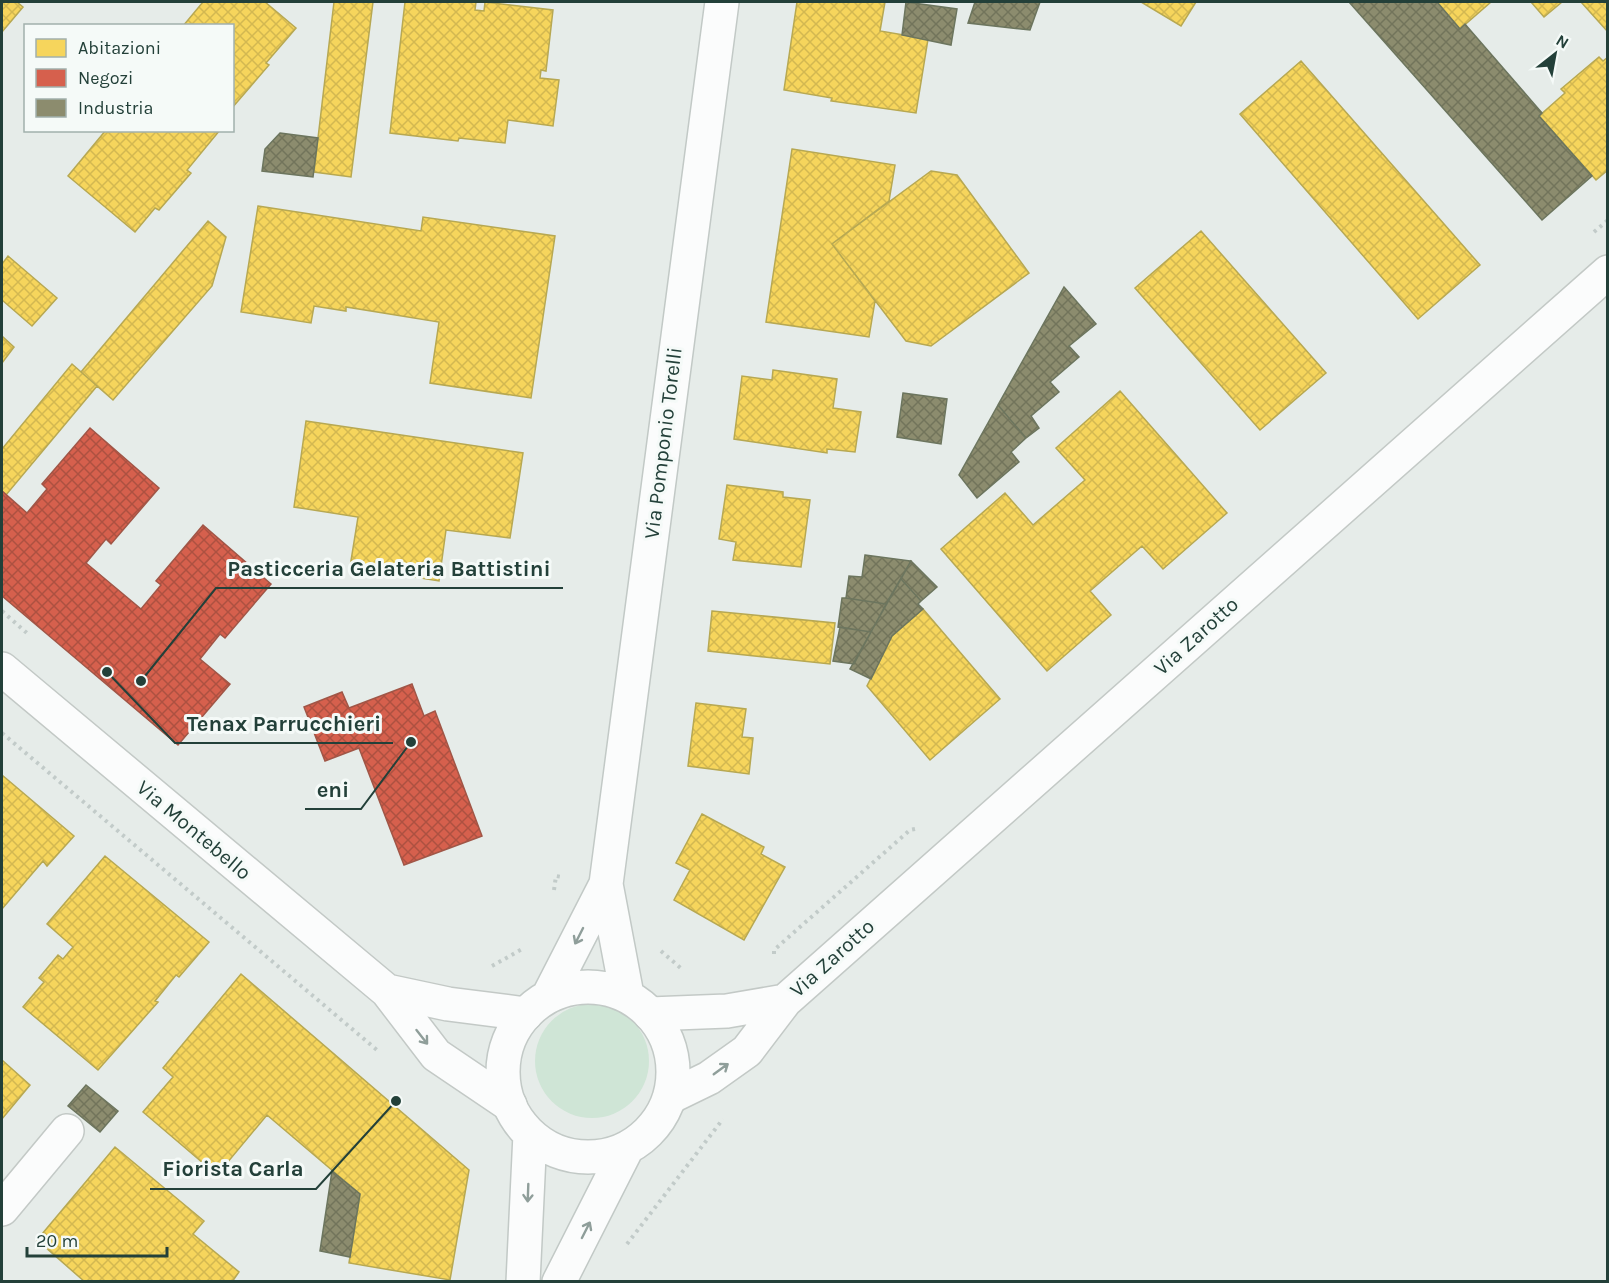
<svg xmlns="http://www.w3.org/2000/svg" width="1609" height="1283" font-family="Karla,sans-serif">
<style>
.grass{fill:#cfe5d6}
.homes{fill:url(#homes-cross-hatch);stroke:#b7a852;stroke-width:1.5}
.shops{fill:url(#shops-cross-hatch);stroke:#a05647;stroke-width:1.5}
.industry{fill:url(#industry-cross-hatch);stroke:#6c755e;stroke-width:1.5}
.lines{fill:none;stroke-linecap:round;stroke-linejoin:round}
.minor-casing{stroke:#c3c9c6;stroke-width:36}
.tertiary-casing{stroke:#c3c9c6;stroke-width:36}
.secondary-casing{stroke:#c2c9c6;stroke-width:36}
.path{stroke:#c2cbc9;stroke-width:4;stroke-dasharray:3 4.5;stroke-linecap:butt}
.minor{stroke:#fbfcfc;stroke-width:33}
.tertiary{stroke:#fbfcfc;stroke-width:33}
.secondary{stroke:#fbfcfc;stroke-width:33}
.oneway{stroke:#8f9e9a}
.labels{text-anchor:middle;stroke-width:6;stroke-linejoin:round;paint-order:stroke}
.street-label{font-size:21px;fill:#234039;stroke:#f5faf8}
.leader{fill:none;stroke:#234039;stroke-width:2}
.callout-dot{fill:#234039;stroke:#f5faf8;stroke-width:2}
.callout-label{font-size:22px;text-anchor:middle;font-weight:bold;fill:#234039;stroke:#f5faf8;stroke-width:6;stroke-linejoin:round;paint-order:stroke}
</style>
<defs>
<pattern id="homes-cross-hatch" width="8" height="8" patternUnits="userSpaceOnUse" patternTransform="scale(1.5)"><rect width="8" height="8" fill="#f6d55c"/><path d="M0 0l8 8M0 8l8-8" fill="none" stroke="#d3b851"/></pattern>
<pattern id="shops-cross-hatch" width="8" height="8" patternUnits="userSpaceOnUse" patternTransform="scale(1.5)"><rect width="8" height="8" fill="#d6604d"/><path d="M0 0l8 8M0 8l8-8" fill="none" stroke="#ad5141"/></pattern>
<pattern id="industry-cross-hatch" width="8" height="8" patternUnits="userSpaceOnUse" patternTransform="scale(1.5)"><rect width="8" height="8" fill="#8c8c6e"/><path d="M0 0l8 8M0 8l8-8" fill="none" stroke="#72745b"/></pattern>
</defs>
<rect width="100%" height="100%" fill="#e6ece9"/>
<path class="grass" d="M535 1061a57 57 0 1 1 114 0a57 57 0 1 1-114 0Z"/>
<path class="homes" d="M2,2H17L23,7L2,32Z
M203,2H265L296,28L266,63L269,65L232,108V26H183Z
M334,2H373L351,177L314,172Z
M405,2H476L475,10L484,11L485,2L553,10L546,71L541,70L540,78L559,80L553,126L508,120L505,143L459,138L458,141L390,133Z
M797,2H885L880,31L928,39L916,113L831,101L832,98L784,90Z
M1141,2H1196L1181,26Z
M1437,2H1491L1460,29Z
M1531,2H1562L1544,17Z
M1581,2H1608V32Z
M1599,57L1603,61L1608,57V170L1596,180L1539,116L1565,93L1561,89Z
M1301,61L1480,265L1418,319L1240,114Z
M106,130H220L187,170L191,173L159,210L155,208L135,232L68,176Z
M792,149L895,165L889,201L832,244L875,301L869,337L766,322Z
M931,171L957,175L1029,273L931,346L906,341L832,244Z
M258,206L421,231L423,217L555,236L531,398L430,383L439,322L346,307V311L314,306L311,323L241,312Z
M208,221L226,237L212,286L113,400L81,372Z
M1201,231L1326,373L1260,430L1135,288Z
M8,256L57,298L32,326L2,300V264Z
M2,336L14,347L2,363Z
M72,364L97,386L6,495L2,491V449Z
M773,370L837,379L833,408L861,412L855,452L827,449V453L734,439L742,376L772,380Z
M1120,391L1227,513L1163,569L1142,546L1090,591L1111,615L1047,671L941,549L1005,493L1033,525L1085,480L1056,448Z
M306,421L523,453L510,538L446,530L439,581L350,567L358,517L294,507Z
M727,485L783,492V497L810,500L801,567L733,560L736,542L719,539Z
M923,609L1000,699L930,760L867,686L892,636Z
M712,611L835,623L830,664L708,651Z
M696,703L746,709L742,737L753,738L749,774L688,766Z
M2,775L74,836L47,866L43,861L2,909Z
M702,814L764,847L761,854L785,867L744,940L674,900L690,870L676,863Z
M105,856L209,942L179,977L176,975L155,1001L158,1002L98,1070L23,1007L44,982L39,978L58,955L63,959L73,947L47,924Z
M241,974L469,1170L450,1280L349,1263L360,1194L267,1115L217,1175L143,1112L173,1077L163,1068Z
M2,1060L30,1085L2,1119Z
M115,1147L204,1221L193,1234L239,1272L232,1282H85L37,1240Z"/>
<path class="shops" d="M90,428L159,488L111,544L106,539L86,563L141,609L161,585L156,581L203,525L271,584L225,638L220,634L200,659L230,684L178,745L2,596V491L27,513L47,489L42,484Z
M412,684L424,716L435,711L482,836L404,865L359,748L325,761L304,707L342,692L349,708Z"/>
<path class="industry" d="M906,2L957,9L951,45L902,35Z
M975,2H1040L1030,30L968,23Z
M1349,2H1437L1460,29L1465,24L1542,113L1539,116L1592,176L1542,220Z
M280,133L318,138L313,177L262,171L265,149Z
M1064,287L1096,324L1069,346L1079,357L1050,382L1059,392L1031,416L1039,428L1026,438L998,405Z
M903,393L947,399L941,444L897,437Z
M998,405L1026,438L1011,452L1019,462L977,498L959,475Z
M865,555L911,561L886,604L846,598L849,576L862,577Z
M911,561L937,587L921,601L901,579Z
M901,579L921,601L918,604L923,609L892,636L871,679L850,669Z
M842,598H846L886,604L871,632L838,627Z
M840,627L871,632L854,664L833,661Z
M86,1085L118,1111L100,1132L68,1106Z
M332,1171L360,1194L350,1257L320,1251Z"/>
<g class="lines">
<g class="minor-casing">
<path id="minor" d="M2,1209L67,1131"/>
</g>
<g class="tertiary-casing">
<path id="tertiary" d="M2,669L387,991L436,1055L510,1105
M387,991L448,1004L526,1014
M650,1014L727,1011L785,1001
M670,1097L709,1078L747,1051L785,1001L1608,272"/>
</g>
<g class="secondary-casing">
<path id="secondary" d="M503 1072a85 85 0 1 1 170 0a85 85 0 1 1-170 0Z
M627,995L606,884L722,2
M548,997L606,884
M523,1282L530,1134
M559,1282L627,1148"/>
</g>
<path class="path" d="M1594,232L1608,220
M2,611L28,634
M2,733L377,1050
M554,890L556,876L562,877
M661,951L683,970
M774,954V950L783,942L910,830L915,829
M492,966L524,948
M627,1244L723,1119"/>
<use href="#minor" class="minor"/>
<use href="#tertiary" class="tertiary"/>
<use href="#secondary" class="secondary"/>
</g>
<defs><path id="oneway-shaft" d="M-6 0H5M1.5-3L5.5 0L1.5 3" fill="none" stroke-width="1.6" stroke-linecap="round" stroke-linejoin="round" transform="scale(1.5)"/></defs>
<g class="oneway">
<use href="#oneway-shaft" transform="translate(579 936) rotate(117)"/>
<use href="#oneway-shaft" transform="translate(422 1037) rotate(52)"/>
<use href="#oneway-shaft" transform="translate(721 1069) rotate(-36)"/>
<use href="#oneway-shaft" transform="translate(528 1193) rotate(92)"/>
<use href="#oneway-shaft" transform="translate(586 1230) rotate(-63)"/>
</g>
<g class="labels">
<g class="street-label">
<text transform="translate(663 443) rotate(-83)" y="7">Via Pomponio Torelli</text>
<text transform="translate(1196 636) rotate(-42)" y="7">Via Zarotto</text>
<text transform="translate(194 830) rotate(40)" y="7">Via Montebello</text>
<text transform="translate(832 958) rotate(-42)" y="7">Via Zarotto</text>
</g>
</g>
<path class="leader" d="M141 681L216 588H563M107 672L175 743H393M411 742L361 809H305M396 1101L316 1189H150"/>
<g class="callout-dot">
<circle cx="141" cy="681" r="6"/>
<circle cx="107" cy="672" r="6"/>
<circle cx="411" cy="742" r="6"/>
<circle cx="396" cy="1101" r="6"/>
</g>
<g class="callout-label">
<text x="389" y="576">Pasticceria Gelateria Battistini</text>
<text x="284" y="731">Tenax Parrucchieri</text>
<text x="333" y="797">eni</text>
<text x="233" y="1176">Fiorista Carla</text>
</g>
<rect width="1609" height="1283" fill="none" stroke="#234039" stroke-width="6"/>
<rect x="24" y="24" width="210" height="108" fill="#f5faf8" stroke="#a1b0ac" stroke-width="1.5"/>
<rect x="36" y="39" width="30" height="18" fill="#f6d55c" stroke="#a1b0ac" stroke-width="1.5"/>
<text x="78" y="54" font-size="18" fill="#234039">Abitazioni</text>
<rect x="36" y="69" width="30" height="18" fill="#d6604d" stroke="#a1b0ac" stroke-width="1.5"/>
<text x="78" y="84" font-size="18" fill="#234039">Negozi</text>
<rect x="36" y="99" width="30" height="18" fill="#8c8c6e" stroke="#a1b0ac" stroke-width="1.5"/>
<text x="78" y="114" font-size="18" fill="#234039">Industria</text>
<g transform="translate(1555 54) rotate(31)" stroke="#f5faf8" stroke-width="4.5" paint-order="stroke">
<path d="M0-4.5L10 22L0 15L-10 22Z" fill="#234039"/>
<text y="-9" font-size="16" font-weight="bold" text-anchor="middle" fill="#234039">N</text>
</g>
<path d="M27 1247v9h140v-9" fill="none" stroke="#234039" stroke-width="3"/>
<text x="36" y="1247" font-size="18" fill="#234039" stroke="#f5faf8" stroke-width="4.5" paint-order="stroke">20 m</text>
</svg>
